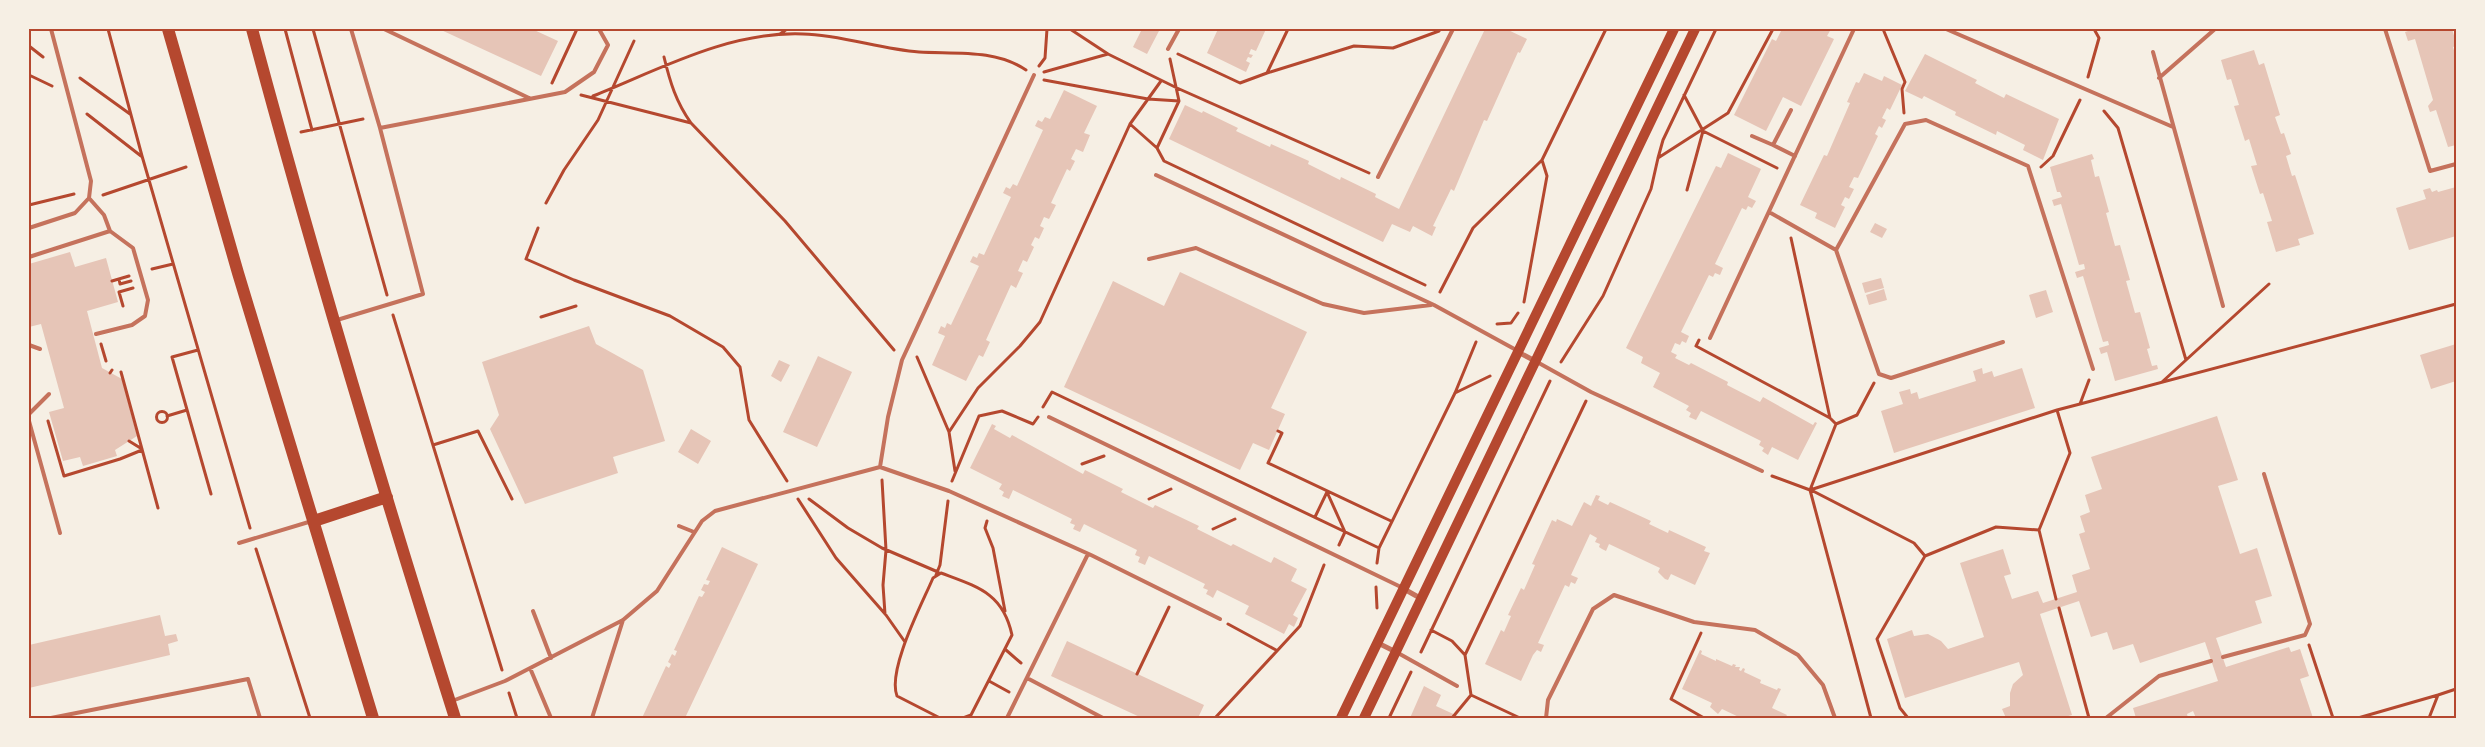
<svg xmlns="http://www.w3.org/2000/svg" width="2485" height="747" font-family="'PT Sans',sans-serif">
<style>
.building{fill:#e6c5b7}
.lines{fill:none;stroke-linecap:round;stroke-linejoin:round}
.path{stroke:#b5482f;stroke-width:3}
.service{stroke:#c5725c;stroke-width:4}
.minor{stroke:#c5725c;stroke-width:5}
.secondary{stroke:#b5482f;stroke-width:10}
.primary{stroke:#b5482f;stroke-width:12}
.neatline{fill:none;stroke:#b5482f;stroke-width:2}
</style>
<rect width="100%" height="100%" fill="#f6efe4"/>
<path class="building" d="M439,29H532L558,41L541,76Z
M1142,29H1160L1147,54L1133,47Z
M1218,29H1266L1256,51L1251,49L1249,54L1253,55L1251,58L1248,57L1246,61L1250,63L1246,72L1207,53Z
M1485,29H1506L1527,39L1520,53L1518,52L1487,121L1484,120L1454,191L1451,189L1433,226L1436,227L1432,236L1413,226L1410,232L1392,224L1383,242L1169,139L1185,105L1202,113L1203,111L1238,128L1236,131L1270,147L1271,144L1309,161L1308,164L1340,180L1341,177L1376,194L1375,197L1399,209Z
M1782,29H1831L1827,36L1834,39L1801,106L1783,97L1766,131L1734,115L1772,39L1776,41Z
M2407,29H2452L2456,42V46L2453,47L2456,57V145L2448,147L2436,110L2430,112L2428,106L2433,100L2415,39L2408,41L2405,32L2408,31Z
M2254,50L2259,65L2264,63L2280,115L2275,117L2281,134L2284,133L2291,154L2286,156L2292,176L2295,175L2314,234L2298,239L2300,245L2276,252L2267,222L2272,221L2263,193L2260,194L2251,166L2257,165L2249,139L2245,141L2234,106L2239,105L2231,79L2227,80L2221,60Z
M1925,54L1977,80L1975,83L2004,98L2006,94L2059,119L2043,160L2023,150L2025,145L1997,131L1996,135L1955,115L1956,112L1924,96L1922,99L1905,91Z
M1864,73L1882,81L1884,76L1902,85L1890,110L1887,108L1882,118L1886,120L1882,128L1879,126L1875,134L1878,136L1858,178L1854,177L1849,187L1854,189L1849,199L1845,197L1841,205L1845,207L1835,228L1815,218L1817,213L1800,205L1824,155L1827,156L1850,103L1847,102L1856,82L1859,83Z
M1064,90L1097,106L1084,133L1090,135L1083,152L1076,149L1071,159L1075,161L1070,171L1067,169L1051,203L1056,205L1049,219L1044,217L1040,226L1044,228L1039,239L1035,237L1031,245L1034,247L1027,262L1023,260L1018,271L1023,273L1016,288L1011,285L986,340L990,342L983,357L979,355L966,381L932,365L945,336L938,333L941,326L945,328L947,323L951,325L979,266L970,262L973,256L977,258L979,253L984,255L1011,197L1003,193L1006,187L1010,189L1013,184L1017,186L1043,130L1035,126L1038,120L1042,122L1045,117L1050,119Z
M1728,153L1761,169L1748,197L1756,201L1752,208L1748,206L1746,210L1742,208L1715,264L1723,268L1720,275L1715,273L1713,277L1709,275L1681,332L1689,336L1686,343L1682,341L1680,345L1675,343L1671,352L1677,355L1675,358L1689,365L1691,363L1728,382L1727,385L1760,402L1763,397L1813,425L1815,422L1817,423L1798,460L1772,447L1768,455L1762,451L1764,448L1759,445L1761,441L1701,411L1696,420L1689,417L1691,413L1686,410L1689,406L1653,387L1660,373L1641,363L1643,357L1626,348L1716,166L1721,168Z
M2092,154L2094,159L2091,160L2095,177L2099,176L2109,212L2106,213L2115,246L2120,245L2130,280L2126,281L2135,313L2140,312L2150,348L2147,349L2152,366L2157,365L2158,369L2115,381L2107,352L2101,354L2099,348L2109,345L2108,341L2103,342L2083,276L2077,278L2075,272L2085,269L2084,264L2079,265L2061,204L2054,206L2052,200L2062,197L2060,192H2057L2050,167Z
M2456,187V236L2409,250L2396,208L2426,199L2423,190L2430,188L2432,192L2437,190L2438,192Z
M1875,223L1887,229L1882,238L1870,232Z
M70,252L75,267L106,258L118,302L87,311L102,368L122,379L137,436L115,450L117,456L83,466L80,457L63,461L49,412L64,408L41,324L29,327V264Z
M1180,272L1307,332L1271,408L1285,414L1269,450L1253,443L1240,470L1064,387L1113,281L1164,306Z
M1881,278L1884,288L1865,293L1862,283Z
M1884,289L1887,300L1869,305L1866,295Z
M2046,290L2053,312L2036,318L2029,295Z
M589,326L596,344L643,370L665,441L613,457L618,473L525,504L490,429L499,415L482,362Z
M2456,344V381L2431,389L2420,355Z
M818,356L852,372L817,447L783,432Z
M779,360L790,365L781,382L771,376Z
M1982,368L1983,374L1992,371L1994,377L2022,368L2035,408L1894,453L1881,411L1903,404L1899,392L1910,389L1911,394L1917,392L1919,399L1976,381L1973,371Z
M2217,416L2238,480L2218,486L2240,554L2257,548L2272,596L2255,601L2262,623L2216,638L2226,667L2289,647L2291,652L2300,649L2309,676L2300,679L2313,718H2196L2193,711L2187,714L2188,718H2136L2133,708L2218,681L2205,642L2140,663L2133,644L2113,650L2107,632L2091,637L2079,601L2040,614L2072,715L2061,718H2006L2002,709L2010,706V693L2013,684L2023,675L2019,662L1905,698L1887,639L1912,630L1914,636L1928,634L1941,641L1948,649L1984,637L1960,563L2003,549L2011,574L2004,576L2012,599L2038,591L2043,603L2077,592L2072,575L2090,569L2079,534L2085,532L2080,516L2090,512L2085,495L2102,489L2091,457Z
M992,424L996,426L994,429L1010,438L1012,435L1083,474L1085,470L1123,489L1121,492L1153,508L1155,505L1199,526L1197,529L1231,546L1233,544L1271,563L1274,557L1297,569L1291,581L1307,589L1293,615L1298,618L1294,627L1289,624L1284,634L1245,614L1249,606L1217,590L1213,598L1210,596L1206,594L1208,590L1203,588L1205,584L1149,556L1145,565L1138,562L1140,557L1135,555L1137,550L1084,524L1080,532L1073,529L1075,525L1070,523L1072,519L1013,490L1009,499L1002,496L1004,492L999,489L1002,484L970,468Z
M691,429L711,441L698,464L678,452Z
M1596,495L1600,496L1598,500L1608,505L1610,502L1651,521L1649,524L1668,533L1669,530L1706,547L1704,551L1710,553L1695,585L1671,574L1668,580L1665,579L1658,572L1660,568L1609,544L1606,551L1602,549L1599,547L1600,544L1595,542L1597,538L1590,534L1571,575L1578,578L1575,584L1571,582L1569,587L1565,585L1538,643L1544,645L1541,652L1537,650L1533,655L1521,681L1485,664L1501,630L1504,632L1511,616L1508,615L1521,588L1524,590L1535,565L1532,564L1552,520L1556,522L1557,519L1572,526L1584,502L1591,506Z
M722,547L758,564L685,718H642L666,666L669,668L671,664L668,662L672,654L675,656L677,651L674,650L699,596L702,597L705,592L701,590L704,584L708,585L710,581L706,580Z
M160,615L165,636L176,634L178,641L168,644L170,655L29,688V645Z
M1067,641L1204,705L1198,718H1142L1051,676Z
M1700,650L1702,651L1701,654L1716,661V659L1732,666L1733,664L1736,665L1735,667H1740L1739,670L1741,671L1743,668L1745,669L1744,672L1761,680L1760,683L1777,690L1778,688L1781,689L1772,708L1787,715L1785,718H1741L1722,709L1718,714L1710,707L1712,703L1682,689Z
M1424,686L1441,695L1436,706L1462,718H1410Z"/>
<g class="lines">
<path class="path" d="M108,29L142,156L250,528
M285,29L312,130
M313,29L387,295
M1070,29L1108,54
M1883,29L1905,82L1902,89L1904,113
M780,34L787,29
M29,46L43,57
M1178,54L1240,83L1267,73L1288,29
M664,57C670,82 676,102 691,123
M1170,59L1179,101L1157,148L1164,161L1425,285
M1039,66L1045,58L1047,29
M1044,72L1108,54L1177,88L1369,173
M1267,73L1354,46L1393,48L1439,31
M29,75L52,86
M2088,77L2099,38L2094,29
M80,78L130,114
M1044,80L1148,99L1179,101
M552,83L577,29
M581,95L691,123L785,221L894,350
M1684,95L1703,131L1777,168
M593,96C660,69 729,31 803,34C842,35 880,49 919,52C955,54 995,49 1026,70
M2104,111L2118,128L2186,360
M87,114L141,156
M1130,124L1157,148
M301,132L363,119
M1658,158L1663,140L1716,29
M2041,167L2053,156L2080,100
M1687,190L1703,131
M103,195L186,167
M546,203L564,170L598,120L634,41
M29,205L74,194
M538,228L526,259L574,280L670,316L723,347L740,367L749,420L787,481
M1791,238L1830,418
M152,269L173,264
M119,279L120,284L131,281
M112,281L129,276
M1440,292L1473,228L1542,160L1606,29
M1524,302L1547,176L1542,160
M123,306L119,292L133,288
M393,315L502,670
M541,317L576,306
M1497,324L1511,323L1518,313
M1699,340L1696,346L1830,418L1836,424
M101,344L106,361
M198,350L172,357L211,494
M917,357L949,432L955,471
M1561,362L1603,296L1651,189L1658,158L1728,113L1773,29
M121,372L158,508
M110,373L112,370
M2162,382L2269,284
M1455,393L1490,376
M2080,404L2456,304
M1043,407L1052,392L1379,548
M2057,410L2080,404L2089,380
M156.5 417a5.5 5.5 0 1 1 11 0a5.5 5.5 0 1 1-11 0Z
M167,416L187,410
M48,421L64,476L120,459L142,450
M1278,431L1282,433L1268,463L1391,521
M949,432L978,388L1020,346L1040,322L1130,124L1161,81
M129,441L142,449
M433,445L478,431L512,499
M1082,464L1104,456
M1772,476L1810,490L1871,718
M882,480L886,550L883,585L885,614
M952,481L979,416L1002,411L1033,424L1038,417
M1810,490L2057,410L2070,453L2039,530L2056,599
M1810,490L1836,424L1857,415L1874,383
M1811,490L1914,543L1925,556
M1327,492L1345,532L1339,545
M798,499L836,558L886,615L905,642
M809,499L848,528L882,548L938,572
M1149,499L1171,489
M1315,517L1327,492
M987,521L985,528L993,548L1005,611
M1213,529L1235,519
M256,549L310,718
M1377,563L1379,548L1455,393L1476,342
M936,575L940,565L948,501
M1376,587L1377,608
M2059,608L2089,718
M1228,624L1276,650
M1431,630L1452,641L1465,655
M1701,633L1671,699L1704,718
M2309,645L2333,718
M1006,650L1021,663
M1421,652L1550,381
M1137,674L1169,607
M989,681L1009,692
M509,693L517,718
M1471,695L1465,655L1586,401
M2438,695L2456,689
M940,718L897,696C887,670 922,604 933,578L941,573C978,587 1003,593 1012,635L971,715L963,718
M1215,718L1300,626L1324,565
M1389,718L1411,672
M1452,718L1471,695L1520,718
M1908,718L1900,708L1877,639L1925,556L1996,527L2039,530
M2358,718L2438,695L2429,718"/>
<path class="service" d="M384,29L529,98
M1946,29L2173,127
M2385,29L2430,171L2456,164
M1168,49L1179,29
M2153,52L2223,306
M2159,78L2215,29
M1791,110L1773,145L1795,156
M380,128L565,92L594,72L608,45L599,29
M1752,136L1773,145
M1156,175L1434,305L1518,351
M1378,177L1453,29
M89,198L104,215L110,231L133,248L148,300L145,316L132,325L96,334
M1769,212L1836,250L1905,124L1926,120L2028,166L2093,369
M29,228L75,213L89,198L91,181L51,29
M1836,250L1879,374L1891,378L2003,342
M29,257L110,231
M1149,259L1196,248L1323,304L1364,313L1431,305
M337,320L423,294L380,128L351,29
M1710,338L1854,29
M29,345L40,349
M1537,362L1591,392L1762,471
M29,414L49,394
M1049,417L1403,588
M29,421L60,533
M880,467L888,417L902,360L1034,75
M679,526L694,532
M239,543L312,521
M533,611L551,658
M1398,653L1457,686
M2223,657L2305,635L2310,624L2264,474
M530,668L551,718
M1027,678L1103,718
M452,701L505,681L623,620L657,591L702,521L715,511L880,467L949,491L1091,555L1220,619
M51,718L248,679L260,718
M592,718L623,620
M1007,718L1088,554
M1546,718L1548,700L1593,609L1614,595L1694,622L1755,630L1798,655L1823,685L1835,718
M1935,718H1943
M2106,718L2159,676L2211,661"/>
<path class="minor" d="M1518,352L1537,362
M1404,589L1420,598
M1378,643L1396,652"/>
<path class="secondary" d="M1341,718L1674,29
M1364,718L1695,29"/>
<path class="primary" d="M168,29L238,273L373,718
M252,29C314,260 383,490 455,718
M314,521L387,497"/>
</g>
<rect width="2485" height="747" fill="none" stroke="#f6efe4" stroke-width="60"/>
<rect x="30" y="30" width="2425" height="687" class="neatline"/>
</svg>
